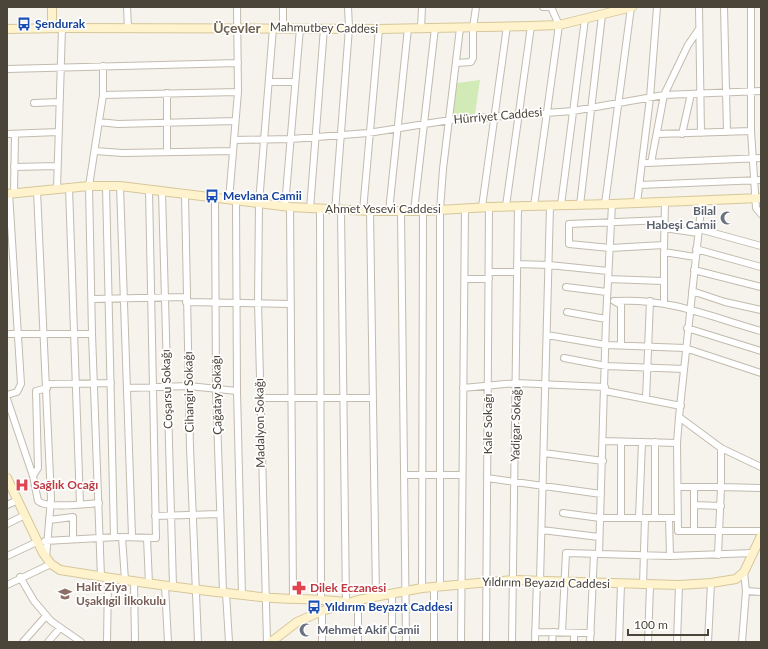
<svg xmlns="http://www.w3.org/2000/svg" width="768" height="649" font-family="Lato,sans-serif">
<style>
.green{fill:#d2eab5}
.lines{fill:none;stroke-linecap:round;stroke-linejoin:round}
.street-casing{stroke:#c2bbae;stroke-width:8}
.secondary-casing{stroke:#d6c79b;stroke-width:10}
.street{stroke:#fff;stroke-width:6}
.secondary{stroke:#fff3cd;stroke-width:8}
.labels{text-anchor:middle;stroke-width:3.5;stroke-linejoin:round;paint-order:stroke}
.transit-label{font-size:12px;font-weight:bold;fill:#164399;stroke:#fff;text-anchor:start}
.street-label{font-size:12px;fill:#4b4439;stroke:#fff}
.worship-label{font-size:12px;font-weight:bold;fill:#5b616d;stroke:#fff;text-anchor:end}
.health-label{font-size:12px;font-weight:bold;fill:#be3a42;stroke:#fff;text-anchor:start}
.education-label{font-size:12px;font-weight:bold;fill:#785e54;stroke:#fff;text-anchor:start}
.quarter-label{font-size:14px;font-weight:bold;fill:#6e6250;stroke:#fff}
</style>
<rect width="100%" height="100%" fill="#f6f3ec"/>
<path class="green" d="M480,80L475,114L452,116L457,83Z"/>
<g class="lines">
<g class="street-casing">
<path id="street" d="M127,7L128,29
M283,7V28
M543,7H552
M699,7L701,133
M724,7L727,132
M751,7V131L756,208L761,214
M421,28L422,7
M457,63L471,62L473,58V28L476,7
M7,69L238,63
M269,82H295
M103,95V66
M34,103L59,102
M99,122L118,124L235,121
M7,134L58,132
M657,134L751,131
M682,134L691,94
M234,140L291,139L368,133L450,120L573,111L664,95L761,91
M95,151L123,153L233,151
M167,152V93
M647,163L761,158
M651,163L664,95L688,45L699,29
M14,167L57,166
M639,185L761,180
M106,186L114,537
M120,186L132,536
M69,188L80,504
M57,189L62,28
M37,191L51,499L46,558
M162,192L173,586
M14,193L15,134
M185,195L190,447L198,642
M215,199L216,389L223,592
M229,200L238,92L237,7
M702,200L679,417L677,443L678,531H761
M236,201L237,391L242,595
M637,203L650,98L657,7
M605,204L631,7
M561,205L585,19
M580,205L602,15
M285,206L300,28
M506,206L531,26
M534,206L559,25L551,7
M290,207L293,598
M482,207L507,26
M310,209L324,28
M320,209L321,599
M335,211L349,28L348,7
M341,211L346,603
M363,211L379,29
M370,211L376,597
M389,211L408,28
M401,211L406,642
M414,211L435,28
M664,228L698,233
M699,229L761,246
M664,245L610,248L569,244V224L664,220
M664,248L665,202
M696,249L761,267
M517,264L549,265L608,271
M694,270L761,287
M489,272H517
M465,279H489
M608,279L663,281
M566,287L607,292
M692,291L725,302L761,310
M93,299L186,297
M614,301L621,305V345
M616,301C670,298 711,317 761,331
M186,302L291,304
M664,304V252L695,257
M567,312L606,319
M687,328L761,351
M7,334H92
M547,335L606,345L685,348L761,373
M564,358L606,366L684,369
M47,384L111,383
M127,388L189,386L237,391
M463,388L516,383L605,387
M605,391L681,406
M7,395L17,392L21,384L9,193
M260,398H373
M7,399L33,476L38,501C47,509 85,504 99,503
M646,399L650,301
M679,417L721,448L761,467
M603,441L677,443
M721,448V487L761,488
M544,453L603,461
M404,475H462
M33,476L38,468L36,391L47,388
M487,478L601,494
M678,487H721L718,555
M694,487V531
M7,505L18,500
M694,505L721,506
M563,513L600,518H677
M155,516L220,514
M621,518V443
M639,518L642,442
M655,518V442
M669,518L670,556
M49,520L73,517V538
M7,524L25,515
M542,530L599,537
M147,538L149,584
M45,541L118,537
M599,554L606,319L612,204
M7,556L37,542
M20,577L34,601L51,621L81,642
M101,577L92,334L89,186L103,95L238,92
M125,580L122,537L156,538L149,190
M540,581L550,206
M134,582L135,642
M7,585L51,564
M643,585L645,518
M165,586L168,642
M440,586V210L443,169L460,28
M422,588L423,211
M746,591L761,592
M226,593L229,642
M392,594V642
M358,600V642
M322,611V642
M535,632L591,633
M562,632L566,553L670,556L753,553
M23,642L46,616
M48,642L60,628
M107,642L108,578
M267,642L258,302L259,203L273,28
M434,642V587
M461,642L465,208
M486,642L489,207
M512,642L518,206
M535,642L537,580
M552,642L553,632
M574,642V633
M590,642L594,554
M619,642L621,584
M648,642L650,585
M677,642L679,585
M708,642L711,583
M742,642L746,591L744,572"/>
</g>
<g class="secondary-casing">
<path id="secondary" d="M52,7V28
M7,29L62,28L379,29L531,26L559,25L632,7
M7,194L89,186H120L290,207L370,211H423L489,207L612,204L761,198
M7,478L43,553L51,564L60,570C127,581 194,590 262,597C289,600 316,598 344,602
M271,642L297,622L322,611L358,600L422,588L514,580L679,585L711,583L736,579L744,572L761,536"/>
</g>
<use href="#street" class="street"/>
<use href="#secondary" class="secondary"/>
</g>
<defs>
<g id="bus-bare" transform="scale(1.08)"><path d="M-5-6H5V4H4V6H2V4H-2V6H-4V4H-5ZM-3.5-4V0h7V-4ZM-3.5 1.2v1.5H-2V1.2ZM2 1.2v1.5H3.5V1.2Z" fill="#1a4fb4" stroke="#fff" stroke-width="2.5" paint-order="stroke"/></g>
<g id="mosque-bare" transform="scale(1.08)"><path d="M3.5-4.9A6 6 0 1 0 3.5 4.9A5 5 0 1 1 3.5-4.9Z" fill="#6b7280" stroke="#fff" stroke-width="2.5" paint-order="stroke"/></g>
<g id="hospital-bare" transform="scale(1.08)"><path d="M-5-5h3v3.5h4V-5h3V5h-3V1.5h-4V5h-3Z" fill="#e0444e" stroke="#fff" stroke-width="2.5" paint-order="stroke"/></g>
<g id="pharmacy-bare" transform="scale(1.08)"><path d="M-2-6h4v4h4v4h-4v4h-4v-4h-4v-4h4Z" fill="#e0444e" stroke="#fff" stroke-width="2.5" paint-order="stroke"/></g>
<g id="school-bare" transform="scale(1.08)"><path d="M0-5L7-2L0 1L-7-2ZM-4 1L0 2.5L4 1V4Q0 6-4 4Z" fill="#8d6e63" stroke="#fff" stroke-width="2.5" paint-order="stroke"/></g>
</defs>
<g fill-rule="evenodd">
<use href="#bus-bare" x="24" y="24"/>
<use href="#bus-bare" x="212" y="196"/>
<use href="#mosque-bare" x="727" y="218"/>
<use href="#hospital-bare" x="22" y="485"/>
<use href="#pharmacy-bare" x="299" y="588"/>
<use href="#school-bare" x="65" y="594"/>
<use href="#bus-bare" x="314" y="607"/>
<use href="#mosque-bare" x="306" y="630"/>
</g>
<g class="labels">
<g class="transit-label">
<text x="35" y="28">Şendurak</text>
<text x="223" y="200">Mevlana Camii</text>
<text x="325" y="611">Yıldırım Beyazıt Caddesi</text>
</g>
<g class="street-label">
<text transform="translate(324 28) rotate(1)" y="4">Mahmutbey Caddesi</text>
<text transform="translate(498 116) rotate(-5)" y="4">Hürriyet Caddesi</text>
<text x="383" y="213">Ahmet Yesevi Caddesi</text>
<text transform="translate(167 389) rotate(-92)" y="4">Coşarsu Sokağı</text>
<text transform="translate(189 392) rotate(-91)" y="4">Cihangir Sokağı</text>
<text transform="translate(217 395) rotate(-91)" y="4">Çağatay Sokağı</text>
<text transform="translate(260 423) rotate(-91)" y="4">Madalyon Sokağı</text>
<text transform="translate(488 424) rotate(-90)" y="4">Kale Sokağı</text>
<text transform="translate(516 424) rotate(-89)" y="4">Yadigar Sokağı</text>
<text transform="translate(546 583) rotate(1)" y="4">Yıldırım Beyazıd Caddesi</text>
</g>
<g class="worship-label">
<text x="716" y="215">Bilal<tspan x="716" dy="14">Habeşi Camii</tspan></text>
<text x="317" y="634" text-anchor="start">Mehmet Akif Camii</text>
</g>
<g class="health-label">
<text x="33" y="489">Sağlık Ocağı</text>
<text x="310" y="592">Dilek Eczanesi</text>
</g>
<g class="education-label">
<text x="76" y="591">Halit Ziya<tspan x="76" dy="14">Uşaklıgil İlkokulu</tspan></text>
</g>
<g class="quarter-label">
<text x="237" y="33">Üçevler</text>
</g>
</g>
<rect width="768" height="649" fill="none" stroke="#4b4439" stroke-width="16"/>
<path d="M628 629v6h80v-6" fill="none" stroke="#4b4439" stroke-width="2"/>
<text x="634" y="629" font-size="12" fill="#4b4439" stroke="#ffffff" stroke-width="3" paint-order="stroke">100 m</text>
</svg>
